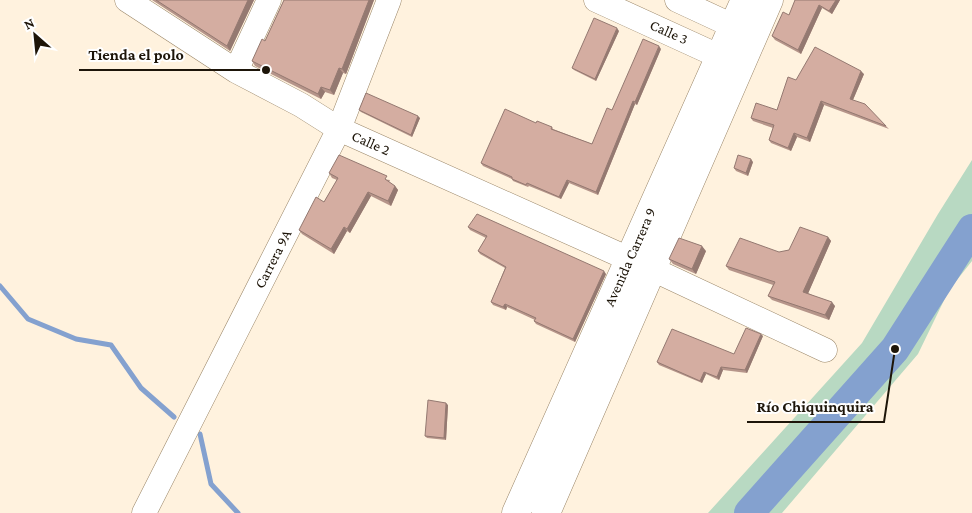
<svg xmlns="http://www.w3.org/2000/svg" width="972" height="513" font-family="'Crimson Pro',serif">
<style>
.green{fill:#b8d9c2}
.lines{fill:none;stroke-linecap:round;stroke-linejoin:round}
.stream{stroke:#84a1cf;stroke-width:5}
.river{stroke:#84a1cf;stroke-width:30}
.minor-casing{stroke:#9a8668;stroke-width:25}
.major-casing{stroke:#9a8668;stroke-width:29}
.minor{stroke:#fff;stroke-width:24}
.major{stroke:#fff;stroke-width:28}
.wall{fill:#b6958a}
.shaded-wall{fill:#947971}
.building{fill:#d4ada1;stroke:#947971}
.labels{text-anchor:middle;stroke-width:4;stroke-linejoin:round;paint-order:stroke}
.street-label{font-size:15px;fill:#1d1509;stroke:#fff}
.leader{fill:none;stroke:#1d1509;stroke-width:2}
.callout-dot{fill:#1d1509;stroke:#fff;stroke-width:2}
.callout-label{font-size:16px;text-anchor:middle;font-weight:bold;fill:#1d1509;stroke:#fff;stroke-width:4;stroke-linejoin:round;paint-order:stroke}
</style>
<rect width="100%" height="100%" fill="#fff2de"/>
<path class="green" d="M972,160V261L949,290L918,354L782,513H708L862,343L938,214Z"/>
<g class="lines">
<path class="stream" d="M0,286L28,319L76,339L111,345L141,388L174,417
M200,434L211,484L238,513"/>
<path class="river" d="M749,513L895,349L972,229"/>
<g class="minor-casing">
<path id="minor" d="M127,0L236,71L301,105L339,129L629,259
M596,0L736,64
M677,0L733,26
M236,71L269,0
M652,269L825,350
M144,513L339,129L389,0"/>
</g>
<g class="major-casing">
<path id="major" d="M516,513L745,0
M546,513L769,0"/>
</g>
<use href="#minor" class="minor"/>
<use href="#major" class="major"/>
</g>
<path class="wall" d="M152,0H254L230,51Z
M284,0H374L346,74L343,73L334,95L325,92L321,99L255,66L252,61L265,41Z
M795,0H840L832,14L822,8L801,54L775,40L772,36L789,15Z
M619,31L596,81L574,70L572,68Z
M661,49L637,105L635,104L598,195L569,183L561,199L529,186L528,187L513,181L512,179L483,166L481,163L536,123L552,127L553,129L592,144L612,110Z
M864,74L853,100L886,126L889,129L824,105L810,142L797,137L791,151L771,143L769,140L773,128L753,121L751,118L777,110L796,80Z
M359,110L420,118L412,137L361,112Z
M753,162L748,176L736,171L734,168Z
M329,173L390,180L389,182L395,186L398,190L391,206L371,196L350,233L347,231L334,254L302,234L299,230L324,202L337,180L332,178Z
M468,227L606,274L575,342L536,324L534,321L535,320L507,307L506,310L493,305L491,302L505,268L480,254L478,251L486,238L470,230Z
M828,237L831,241L808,293L835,306L829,320L772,300L768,296L773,285L729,270L726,266L789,250Z
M706,251L696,274L673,264L669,259Z
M763,336L747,373L723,370L719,380L706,374L702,383L659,365L657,362L734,354Z
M448,405L446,440L427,438L425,436Z"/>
<path class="shaded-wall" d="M248,0H254L230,51L227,46Z
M369,0H374L346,74L342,69Z
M836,0H840L832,14L829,11Z
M819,5L822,8L801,54L798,50Z
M617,28L619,31L596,81L595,79Z
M659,46L661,49L637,105L635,102Z
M339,68L343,73L334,95L330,90Z
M861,71L864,74L852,102L850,99Z
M321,87L325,92L321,99L318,94Z
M633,101L635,104L598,195L596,192Z
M821,101L824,105L810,142L807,138Z
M418,116L420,118L412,137L411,135Z
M794,133L797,137L791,151L788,148Z
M751,159L753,162L748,176L746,173Z
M567,180L569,183L561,199L559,197Z
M395,186L398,190L391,206L388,201Z
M368,192L371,196L350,233L347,229Z
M344,227L347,231L334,254L331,249Z
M828,237L831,241L807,296L803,292Z
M702,246L706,251L696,274L692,269Z
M604,271L606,274L575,342L573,339Z
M832,302L835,306L829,320L825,315Z
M505,304L507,307L506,310L503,307Z
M761,334L763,336L747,373L745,370Z
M721,367L723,370L719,380L717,377Z
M704,372L706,374L702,383L700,381Z
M446,403L448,405L446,440L444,438Z"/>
<path class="building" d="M156,0H248L227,46Z
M284,0H369L342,69L339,68L330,90L321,87L318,94L252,61L262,39L265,41Z
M795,0H836L829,11L819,5L798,50L772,36L783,12L789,15Z
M594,18L617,28L595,79L572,68Z
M643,39L659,46L635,102L633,101L596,192L567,180L559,197L527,183L526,185L512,179V177L481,163L505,109L536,123L537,121L552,127L551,129L592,144L607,108L612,110Z
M815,47L861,71L850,99L865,104L886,126L821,101L807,138L794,133L788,148L769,140L774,125L751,118L756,103L777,110L788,77L796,80Z
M366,93L418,116L411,135L359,110Z
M339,155L387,176L385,179L395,186L388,201L368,192L347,229L344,227L331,249L299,230L316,197L324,202L338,178L329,173Z
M738,155L751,159L746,173L734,168Z
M477,214L604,271L573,339L534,321L536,318L505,304L503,307L491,302L506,267L478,251L487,236L468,227Z
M800,227L828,237L803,292L832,302L825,315L768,296L775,282L726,266L740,238L779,252L789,250Z
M679,238L702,246L692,269L669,259Z
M746,328L761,334L745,370L721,367L717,377L704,372L700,381L657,362L672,329L734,354Z
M428,400L446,403L444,438L425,436Z"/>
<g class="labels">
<g class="street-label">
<text transform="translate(669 32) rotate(24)" y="5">Calle 3</text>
<text transform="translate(371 143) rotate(24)" y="5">Calle 2</text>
<text transform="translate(630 257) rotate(-66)" y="5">Avenida Carrera 9</text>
<text transform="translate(273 259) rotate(-63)" y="5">Carrera 9A</text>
</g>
</g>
<path class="leader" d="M266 70L194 70H79M895 349L884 422H747"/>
<g class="callout-dot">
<circle cx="266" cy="70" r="5"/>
<circle cx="895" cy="349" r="5"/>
</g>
<g class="callout-label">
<text x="136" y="60">Tienda el polo</text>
<text x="815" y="412">Río Chiquinquira</text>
</g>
<g transform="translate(35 35) rotate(333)" stroke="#ffffff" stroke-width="4" paint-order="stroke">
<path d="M0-4L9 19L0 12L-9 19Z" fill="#1d1509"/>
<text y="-8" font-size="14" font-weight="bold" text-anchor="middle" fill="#1d1509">N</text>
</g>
</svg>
